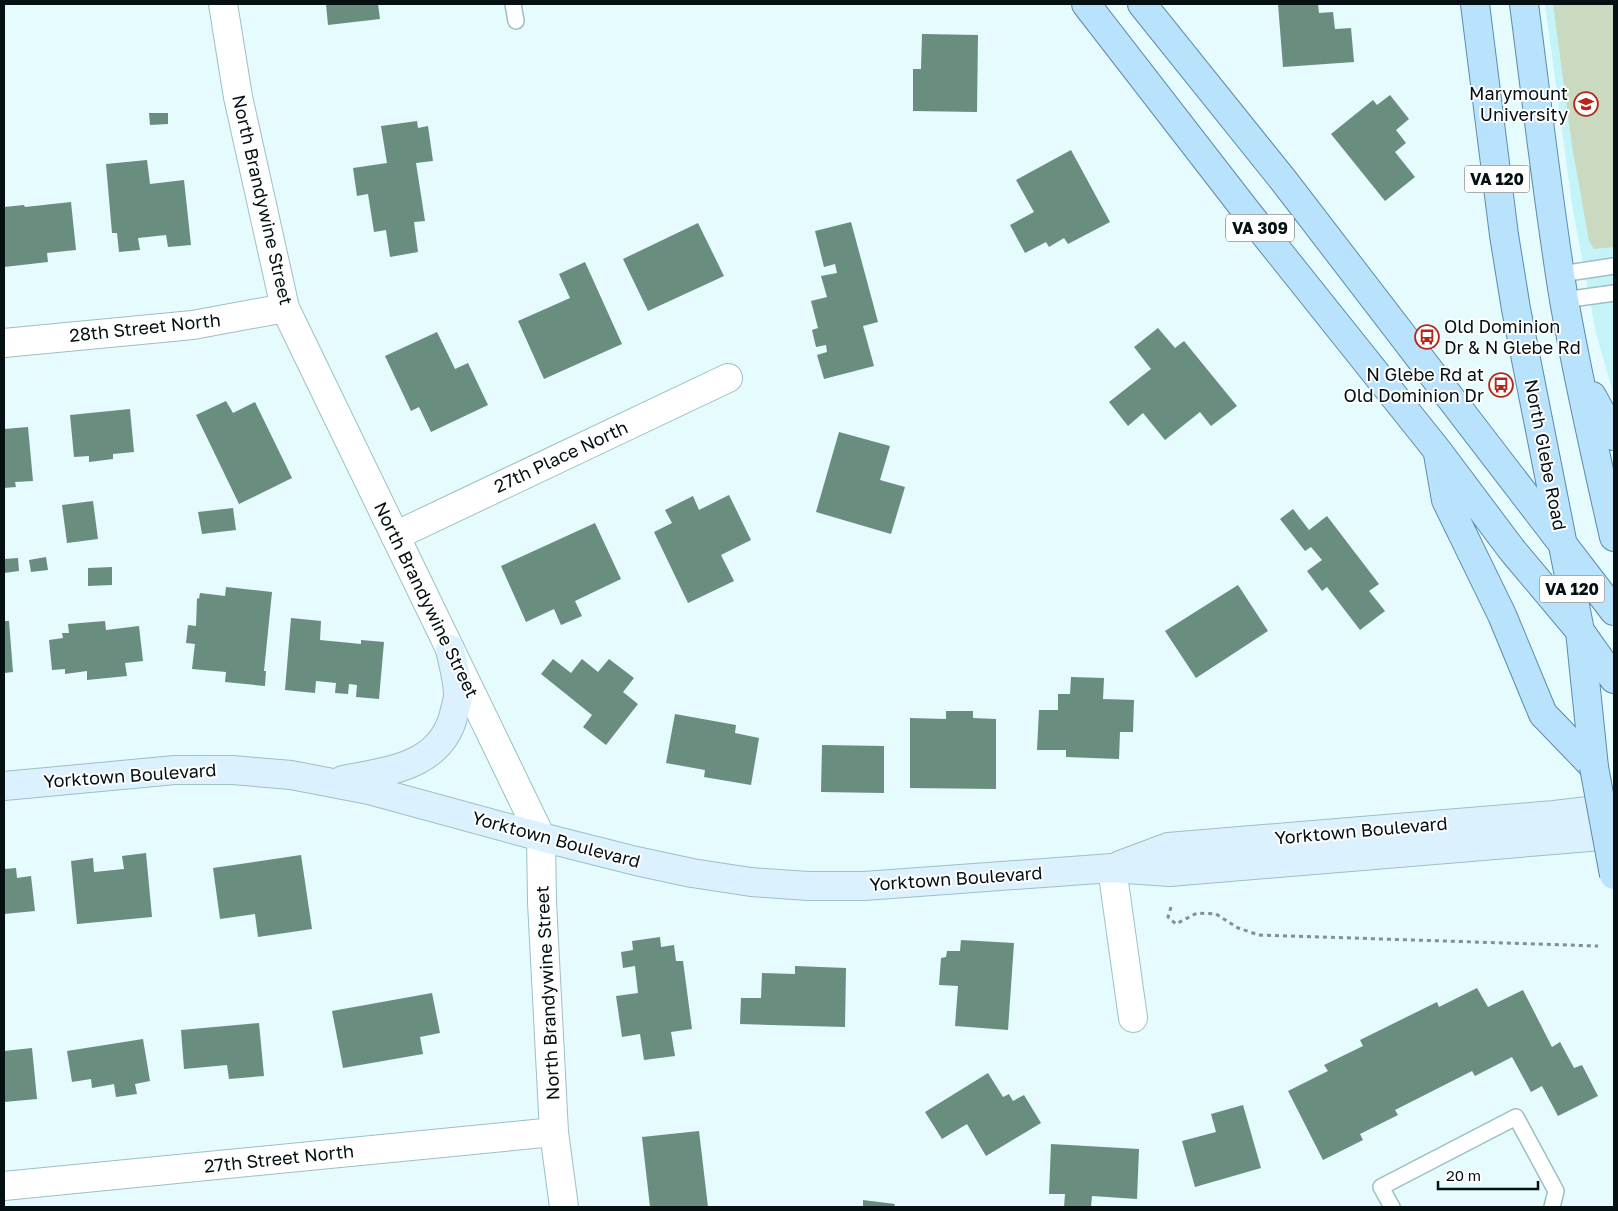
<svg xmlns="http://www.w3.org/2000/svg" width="1618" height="1211" font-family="'Golos Text',sans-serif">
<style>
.built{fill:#c4f4f8}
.green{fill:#cadac1}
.building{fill:#698d7f}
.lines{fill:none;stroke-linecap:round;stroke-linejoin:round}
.lane-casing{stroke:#9cc0c4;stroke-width:18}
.street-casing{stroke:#9cc0c4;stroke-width:30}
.secondary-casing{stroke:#9cc0c4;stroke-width:30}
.primary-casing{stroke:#5b8caa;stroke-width:30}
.path{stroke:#7f9193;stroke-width:3;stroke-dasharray:4 4;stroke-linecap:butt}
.lane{stroke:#fff;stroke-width:15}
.street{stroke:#fff;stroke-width:28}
.secondary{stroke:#dcf1fe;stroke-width:28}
.primary{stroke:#b9e2fd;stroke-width:28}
.primary-bridge-casing{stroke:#5b8caa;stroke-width:30;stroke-linecap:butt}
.primary-bridge{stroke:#b9e2fd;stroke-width:28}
.labels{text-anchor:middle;stroke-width:4;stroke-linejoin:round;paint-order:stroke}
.shield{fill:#fff;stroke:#4f5858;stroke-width:1}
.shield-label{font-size:16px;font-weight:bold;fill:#041011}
.poi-label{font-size:18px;fill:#041011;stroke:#fff;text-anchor:end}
.street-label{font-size:18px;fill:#041011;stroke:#fff}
</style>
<rect width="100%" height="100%" fill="#e5fbfe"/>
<path class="built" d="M1545,4H1614V396L1596,333L1572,205Z"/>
<path class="green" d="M1553,4H1614V247L1594,249L1589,241L1572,146Z"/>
<path class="building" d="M326,4H378L380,19L328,25Z
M1278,4H1318L1319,13L1333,12L1335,29L1351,28L1354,62L1283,67Z
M922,34L978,35L977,112L913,111V69H921Z
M1390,95L1409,119L1396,130L1406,143L1395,152L1415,177L1385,201L1331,134L1373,100L1377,105Z
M149,113H168V124L150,125Z
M417,121L418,128L428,126L433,161L416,163L425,221L414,222L418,252L390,257L386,230L374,232L368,194L357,196L353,168L387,163L381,126Z
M1071,150L1110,222L1068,244L1064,238L1049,247L1046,242L1025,253L1010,225L1034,212L1016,180Z
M147,160L150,184L184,180L191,245L168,247L166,235L138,238L140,250L119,252L117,233H112L106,164Z
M71,202L76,250L47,253L48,262L4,267V207L24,205L25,207Z
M851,222L878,322L863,326L874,366L824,379L817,355L827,352L826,345L816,347L812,330L818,328L811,301L827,297L821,276L837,273L835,264L824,267L815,231Z
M698,223L724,276L648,311L623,259Z
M585,262L622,344L544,379L518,321L570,298L559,274Z
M1158,328L1175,348L1184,341L1237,406L1211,426L1200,412L1165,440L1143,413L1128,426L1109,402L1151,369L1134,347Z
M437,332L455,369L468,363L488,405L431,432L419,407L411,411L385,356Z
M226,401L233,413L255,402L292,478L239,504L196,415Z
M130,409L134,452L113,454V459L89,462V456L74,457L70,415Z
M28,427L33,481L15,482L16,487L4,488V429Z
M839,432L890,446L880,480L905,487L891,534L816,512Z
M729,495L751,540L721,555L734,581L688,603L654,532L672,523L665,510L693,496L699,510Z
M93,501L98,539L67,543L62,505Z
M233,508L236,530L202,534L198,512Z
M1293,509L1309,530L1327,516L1379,584L1369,591L1385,611L1360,630L1327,587L1322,591L1307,571L1322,560L1311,547L1305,551L1280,519Z
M595,523L621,579L575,601L582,616L561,625L554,609L526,622L501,566Z
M46,557L48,570L31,572L29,560Z
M18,558L19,571L4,573V559Z
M112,567V585L88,586V568Z
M1238,585L1268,631L1196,678L1165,631Z
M226,587L272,592L264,671H266L265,686L225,682L226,672L192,669L195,644L186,643L188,625L196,626L197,598L199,599L200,593L225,596Z
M291,618L321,621L320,640L361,644V640L384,642L379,699L356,697L357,685L349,684L348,694L335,693L336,683L316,681L315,693L285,690Z
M4,621H9L13,672L4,673Z
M105,621L106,630L139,626L143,661L125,663L127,676L87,680V671L65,674V669L52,670L49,640L63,638L62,633H69L68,624Z
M553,659L571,673L582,659L598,672L609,659L634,678L623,692L638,704L606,745L583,727L592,715L541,674Z
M1071,677L1104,678L1103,699L1134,700L1133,732H1120L1119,759L1066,757V750H1037L1039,710H1058V694H1070Z
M946,711H973V718L996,719V789L910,788V718L946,719Z
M675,714L736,725L735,733L759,738L751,785L704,777L705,770L666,763Z
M822,745L884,746V793L821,792Z
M146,853L152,917L77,924L71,861L93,858L94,872L124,869L122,856Z
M301,855L312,929L258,937L255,914L220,919L213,868Z
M16,868L17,878L31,876L35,911L4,914V869Z
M660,937L661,947L674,945L676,961H683L692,1029L671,1032L675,1056L644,1060L640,1034L622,1037L616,996L638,993L635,966L623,968L621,952L633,950L632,941Z
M961,940L1014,943L1008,1030L955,1026L958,986L939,985L941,958L946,957L947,951H960Z
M795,966L846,968L845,1027L740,1024L741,998H761L762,973L795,974Z
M1477,988L1488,1007L1523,990L1552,1047L1560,1042L1574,1068L1582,1065L1598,1096L1558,1116L1542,1086L1531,1092L1512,1057L1475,1076L1472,1071L1395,1110L1398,1115L1360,1134L1363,1140L1323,1160L1288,1091L1328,1071L1324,1065L1363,1046L1360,1040L1437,1002L1439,1007Z
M432,993L440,1033L420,1037L423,1054L343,1068L332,1011Z
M259,1023L264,1076L229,1079L227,1065L184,1069L181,1030Z
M143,1039L150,1081L135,1084L137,1094L116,1097L114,1084L92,1088L91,1079L72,1082L67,1051Z
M32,1048L37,1099L4,1102V1051Z
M988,1073L1003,1097L1009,1094L1013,1101L1024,1095L1041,1123L986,1156L967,1124L942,1139L925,1112Z
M1243,1105L1261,1168L1195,1187L1182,1141L1216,1132L1211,1114Z
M699,1131L708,1207H650L642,1137Z
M1051,1144L1139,1149L1137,1199L1092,1196L1091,1207H1064L1065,1194H1049Z
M863,1200L895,1204L894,1207H863Z"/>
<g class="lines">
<g class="lane-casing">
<path id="lane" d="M513,4L516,21
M1561,274L1614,266
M1564,300L1614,293
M1392,1207L1381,1187L1516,1117L1556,1191L1552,1207"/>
</g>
<g class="street-casing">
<path id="street" d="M223,4L238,97L285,308L541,837L542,902L554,1132L564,1207
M4,343L193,325L285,308
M395,536L728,378
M1112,868L1133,1018
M4,1186L554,1132"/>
</g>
<g class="secondary-casing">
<path id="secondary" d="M343,780C388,771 441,767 454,714C455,708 458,701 458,695C458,680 453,664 450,649
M4,786L175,770H232L291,775L369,790L541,837L636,861L692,873L751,882L808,886H864L1112,868L1170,872L1614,835
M1120,865L1168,847L1554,815L1614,808"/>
</g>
<g class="primary-casing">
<path id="primary" d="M1086,4L1247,212L1437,450L1512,550L1580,631L1614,679
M1142,4L1284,181L1614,611
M1475,4L1504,235L1516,309L1580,631L1594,767
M1524,4C1537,103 1548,202 1564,300C1578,379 1596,458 1614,537
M1592,396L1614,436
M1438,454L1446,500L1502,615L1543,714L1594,767"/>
</g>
<path class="path" d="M1171,907L1168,917L1176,924L1197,913L1216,914L1238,928L1259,935L1598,946"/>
<use href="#lane" class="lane"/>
<use href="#street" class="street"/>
<use href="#secondary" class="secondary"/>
<use href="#primary" class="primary"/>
<g class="primary-bridge-casing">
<path id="primary-bridge" d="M1594,767L1614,875"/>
</g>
<use href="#primary-bridge" class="primary-bridge"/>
</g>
<defs>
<g id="university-ring" transform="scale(1.25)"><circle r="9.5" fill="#fff" stroke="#b42617" stroke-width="1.5"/><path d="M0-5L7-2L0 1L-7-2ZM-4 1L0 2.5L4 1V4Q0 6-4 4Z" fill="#b42617"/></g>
<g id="bus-ring" transform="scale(1.25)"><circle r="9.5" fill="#fff" stroke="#b42617" stroke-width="1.5"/><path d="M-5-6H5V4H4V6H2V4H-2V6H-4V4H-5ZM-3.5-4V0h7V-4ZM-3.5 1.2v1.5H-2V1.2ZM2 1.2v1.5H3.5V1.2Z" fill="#b42617"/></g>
</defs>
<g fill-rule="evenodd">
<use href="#university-ring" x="1586" y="104"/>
<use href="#bus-ring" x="1427" y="337"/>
<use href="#bus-ring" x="1501" y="385"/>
</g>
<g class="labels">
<g class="shield">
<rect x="1464.5" y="165.5" width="65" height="27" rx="4"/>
<rect x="1226" y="214.5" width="68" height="27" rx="4"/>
<rect x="1539.5" y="575.5" width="65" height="27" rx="4"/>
</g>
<g class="shield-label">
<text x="1497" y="185">VA 120</text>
<text x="1260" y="234">VA 309</text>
<text x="1572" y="595">VA 120</text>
</g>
<g class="poi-label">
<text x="1568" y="100">Marymount<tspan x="1568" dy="21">University</tspan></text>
<text x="1444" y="333" text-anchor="start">Old Dominion<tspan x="1444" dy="21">Dr &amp; N Glebe Rd</tspan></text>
<text x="1484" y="381">N Glebe Rd at<tspan x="1484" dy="21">Old Dominion Dr</tspan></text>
</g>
<g class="street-label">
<text transform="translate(262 200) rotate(77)" y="6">North Brandywine Street</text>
<text transform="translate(145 328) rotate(-6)" y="6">28th Street North</text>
<text transform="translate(1545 455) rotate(79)" y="6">North Glebe Road</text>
<text transform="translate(561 457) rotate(-25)" y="6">27th Place North</text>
<text transform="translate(426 600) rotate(64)" y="6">North Brandywine Street</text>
<text transform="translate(130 776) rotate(-4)" y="6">Yorktown Boulevard</text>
<text transform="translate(1361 831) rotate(-5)" y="6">Yorktown Boulevard</text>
<text transform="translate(556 840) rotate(15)" y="6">Yorktown Boulevard</text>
<text transform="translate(956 879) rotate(-4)" y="6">Yorktown Boulevard</text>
<text transform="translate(548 993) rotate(-93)" y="6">North Brandywine Street</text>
<text transform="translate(279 1159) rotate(-6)" y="6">27th Street North</text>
</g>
</g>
<rect width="1618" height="1211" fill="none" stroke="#041011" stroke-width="10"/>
<path d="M1438 1181v8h100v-8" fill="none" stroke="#041011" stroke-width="2.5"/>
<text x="1446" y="1181" font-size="15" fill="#041011" stroke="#ffffff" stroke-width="4" paint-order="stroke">20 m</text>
</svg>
